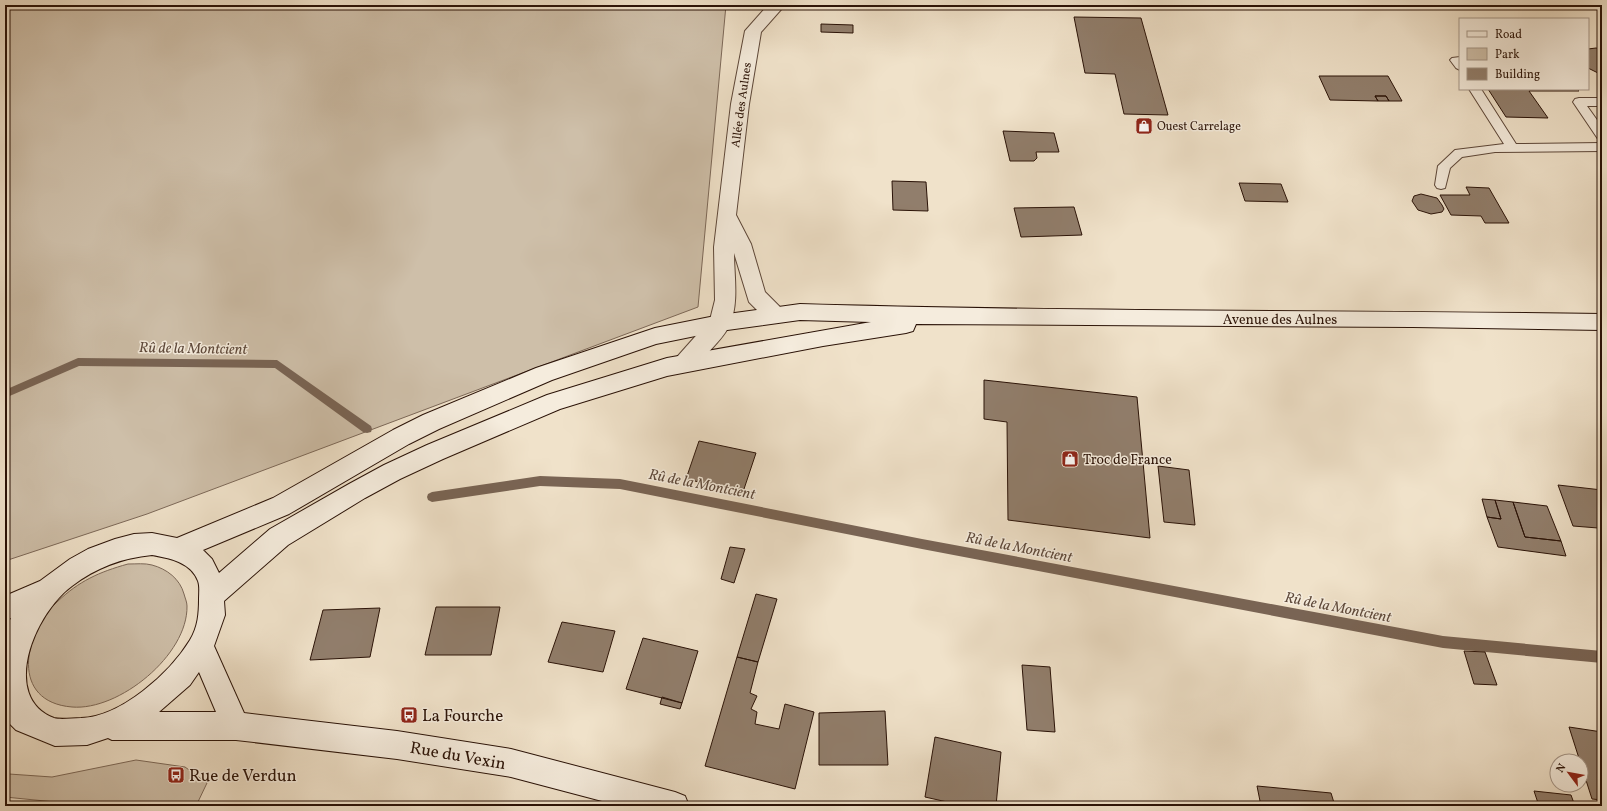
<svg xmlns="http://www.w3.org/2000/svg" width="1607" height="811" font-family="Vollkorn,serif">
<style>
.green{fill:#cebfa9;stroke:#7c6858}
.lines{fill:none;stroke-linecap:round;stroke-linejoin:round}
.stream{fill:#796454;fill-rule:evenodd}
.building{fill:#917e6c;stroke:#2a1207}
.lane-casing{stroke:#5c4638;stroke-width:2}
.street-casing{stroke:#5c4638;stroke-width:2}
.secondary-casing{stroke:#2a1207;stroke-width:2}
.lane{fill:#f5ecdd;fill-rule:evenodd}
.street{fill:#f5ecdd;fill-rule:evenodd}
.secondary{fill:#f5ecdd;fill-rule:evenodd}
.labels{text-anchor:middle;stroke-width:3;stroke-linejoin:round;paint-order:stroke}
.far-street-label{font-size:12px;fill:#2a1207;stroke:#f5ecdd}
.far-poi-label{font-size:12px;fill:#2a1207;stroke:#f5ecdd;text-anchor:start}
.street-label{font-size:14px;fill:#2a1207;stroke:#f5ecdd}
.poi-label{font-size:14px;fill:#2a1207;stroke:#f5ecdd;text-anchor:start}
.water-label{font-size:15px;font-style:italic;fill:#5e493b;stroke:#f5ecdd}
.near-poi-label{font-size:17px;fill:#2a1207;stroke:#f5ecdd;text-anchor:start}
.near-street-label{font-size:17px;fill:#2a1207;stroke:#f5ecdd}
</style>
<rect width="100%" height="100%" fill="#f0e2ca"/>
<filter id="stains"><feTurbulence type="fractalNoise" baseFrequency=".005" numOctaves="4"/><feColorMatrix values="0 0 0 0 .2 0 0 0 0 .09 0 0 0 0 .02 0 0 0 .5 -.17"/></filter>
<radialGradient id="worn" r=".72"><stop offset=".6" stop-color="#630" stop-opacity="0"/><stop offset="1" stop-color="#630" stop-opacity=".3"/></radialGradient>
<path class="green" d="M5,5H726L698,307L147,514L5,561Z
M128,564C136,564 145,563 152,565C167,569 180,579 184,594C185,598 187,602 187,606C188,655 119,711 72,707C10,702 23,634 57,602C79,581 99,572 128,564Z
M136,760L185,767L207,783L196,806H95L5,797V771L9,774L52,777Z"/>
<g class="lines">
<path class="stream" d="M78,358L277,360L371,426L372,429L371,432L367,433L363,432L275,368L79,366L5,398V390Z
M540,476L620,479L922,539L1443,636L1602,651V663L1443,648L922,549L620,489L540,486L432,502L428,500L427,497L428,494L432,492Z"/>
</g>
<path class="building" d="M1074,17L1141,18L1168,115L1124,114L1115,74L1085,73Z
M821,24L853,25V33L821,32Z
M1596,48L1602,49V75L1588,68V49Z
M1319,76H1388L1402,101H1389L1386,96H1375L1378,101L1330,100Z
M1488,89H1577L1579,91H1529L1548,118L1506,117Z
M1375,96H1386L1389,101H1378Z
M1003,131L1054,133L1059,152H1036L1037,158L1034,161H1010Z
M892,181L926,182L928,211L893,210Z
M1239,183L1281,184L1288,202L1245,201Z
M1466,187L1489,188L1509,223H1485L1481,216L1451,215L1440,195H1470Z
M1421,194L1437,198L1442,205L1444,209L1442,212L1431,214L1418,210L1412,201L1414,196Z
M1074,207L1082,235L1021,237L1014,208Z
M984,380L1137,397L1150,538L1008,520L1007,422L984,419Z
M699,441L756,453L743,492L686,479Z
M1158,466L1189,470L1195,525L1164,522Z
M1558,485L1602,490V537L1598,528L1573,526Z
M1482,499L1495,500L1501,519L1487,517Z
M1495,500L1513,502L1525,537L1561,541L1566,556L1498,547L1487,517L1501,519Z
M1513,502L1547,506L1561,541L1525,537Z
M730,547L745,549L734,583L721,579Z
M756,594L777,599L758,662L737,657Z
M436,607H500L491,655H425Z
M380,608L370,657L310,660L323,610Z
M562,622L615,631L603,672L548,662Z
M643,638L698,651L682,703L626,689Z
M1464,651L1485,652L1497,685L1474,684Z
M737,657L758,662L750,693L757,696L751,709L757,712L755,724L779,729L785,704L814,712L795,789L705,766Z
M1022,665L1050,667L1055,732L1027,730Z
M662,697L682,703L680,709L660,704Z
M885,711L888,765H819V713Z
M1569,727L1602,732V800L1592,799Z
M935,737L1001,752L996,806H965L925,797Z
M1257,786L1331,793L1335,806H1261Z
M1534,791L1571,795L1575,806H1539Z"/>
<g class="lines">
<g class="lane-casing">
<path id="lane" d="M1460,57V70L1456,68L1450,60L1452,58Z
M1469,89H1481L1516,144L1602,143V151L1495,152L1462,157L1450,168L1445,188L1441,189L1437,188L1435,185L1438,166L1455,150L1504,144Z
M1579,98H1602V106H1587L1602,127V140L1598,139L1573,102L1575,99Z"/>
</g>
<g class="street-casing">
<path id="street" d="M768,5H785L761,32L749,104L736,215L751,244L765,292L782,309L785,315L782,321L775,323L768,321L749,302L734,253C734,276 739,302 730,324C725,336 712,348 703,358C695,367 690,373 677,369L674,363L677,357L710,320L715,300L714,247L731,104L745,31Z"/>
</g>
<g class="secondary-casing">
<path id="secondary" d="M800,304C1067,312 1335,310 1602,314V330L1413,327L916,324L913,331L906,333L823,346L667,376L560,409L443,459L400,479L365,498L288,545L224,601L225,615L214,646L244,713L397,731L511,749L675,792L685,796L689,806H621L511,777L397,759L236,740H112L108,738L87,745L55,746L16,730L5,719V630L11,618L5,620V596L40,581L70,559L88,549L115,539L134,534L152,533L177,538L273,498L393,430L423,415L536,368L655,328L720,315ZM800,320L871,322L667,358L547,395L427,445L384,465L349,484L270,529L219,573L212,559L203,550L289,514L409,444L439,429L552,380L656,344L720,331ZM152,555C169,558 191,562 198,581C200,586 199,593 199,599C199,613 198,627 190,640C170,673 121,717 81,718C72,718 61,720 54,718C0,697 34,614 72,586C97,567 122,558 152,555ZM199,672L216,712H159L190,685Z"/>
</g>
<use href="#lane" class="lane"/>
<use href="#street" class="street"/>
<use href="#secondary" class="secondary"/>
</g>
<defs>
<g id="shop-square" transform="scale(0.9)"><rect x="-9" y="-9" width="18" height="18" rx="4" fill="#8f2418" stroke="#f5ecdd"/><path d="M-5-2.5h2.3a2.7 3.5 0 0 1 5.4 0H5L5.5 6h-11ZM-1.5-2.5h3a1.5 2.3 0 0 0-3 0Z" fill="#fff"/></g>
<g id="bus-square" transform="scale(0.9)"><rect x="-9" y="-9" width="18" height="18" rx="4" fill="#8f2418" stroke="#f5ecdd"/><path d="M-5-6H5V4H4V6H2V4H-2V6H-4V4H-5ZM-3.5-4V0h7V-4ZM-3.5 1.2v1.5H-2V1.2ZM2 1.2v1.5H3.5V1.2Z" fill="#fff"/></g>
</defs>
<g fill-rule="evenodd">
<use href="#shop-square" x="1144" y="126"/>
<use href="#shop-square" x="1070" y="459"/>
<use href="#bus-square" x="409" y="715"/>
<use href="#bus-square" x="176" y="775"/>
</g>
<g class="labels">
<g class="far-street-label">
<text transform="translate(741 105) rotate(-82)" y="4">Allée des Aulnes</text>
</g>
<g class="far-poi-label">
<text x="1157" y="130">Ouest Carrelage</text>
</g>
<g class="street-label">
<text x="1280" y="324">Avenue des Aulnes</text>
</g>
<g class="poi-label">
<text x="1083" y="464">Troc de France</text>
</g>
<g class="water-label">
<text transform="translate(193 348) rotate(1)" y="5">Rû de la Montcient</text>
<text transform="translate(702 484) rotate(11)" y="5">Rû de la Montcient</text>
<text transform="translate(1019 547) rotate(11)" y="5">Rû de la Montcient</text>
<text transform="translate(1338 607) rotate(11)" y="5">Rû de la Montcient</text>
</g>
<g class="near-poi-label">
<text x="422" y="721">La Fourche</text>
<text x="189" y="781">Rue de Verdun</text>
</g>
<g class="near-street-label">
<text transform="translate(458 755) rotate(10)" y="6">Rue du Vexin</text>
</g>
</g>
<rect width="1607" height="811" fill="none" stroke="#f0e2ca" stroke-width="20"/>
<rect x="6" y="6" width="1595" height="799" fill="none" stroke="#2a1207" stroke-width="2"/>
<rect x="10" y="10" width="1587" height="791" fill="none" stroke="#2a1207"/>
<rect x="1459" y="18" width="130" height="72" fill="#f5ecdd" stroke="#a49587"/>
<rect x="1467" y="31" width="20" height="6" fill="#f5ecdd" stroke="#a49587"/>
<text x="1495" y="38" font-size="12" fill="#2a1207">Road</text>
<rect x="1467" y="48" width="20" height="12" fill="#cebfa9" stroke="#a49587"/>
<text x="1495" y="58" font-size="12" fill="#2a1207">Park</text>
<rect x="1467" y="68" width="20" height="12" fill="#917e6c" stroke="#a49587"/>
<text x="1495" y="78" font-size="12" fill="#2a1207">Building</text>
<g transform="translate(1569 773) rotate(302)"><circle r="19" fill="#f5ecdd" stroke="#a49587"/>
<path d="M0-3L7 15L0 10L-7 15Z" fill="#8f2418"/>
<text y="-6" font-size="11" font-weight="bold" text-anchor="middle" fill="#2a1207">N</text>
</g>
<rect width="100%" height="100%" filter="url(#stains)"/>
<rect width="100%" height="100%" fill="url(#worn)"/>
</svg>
